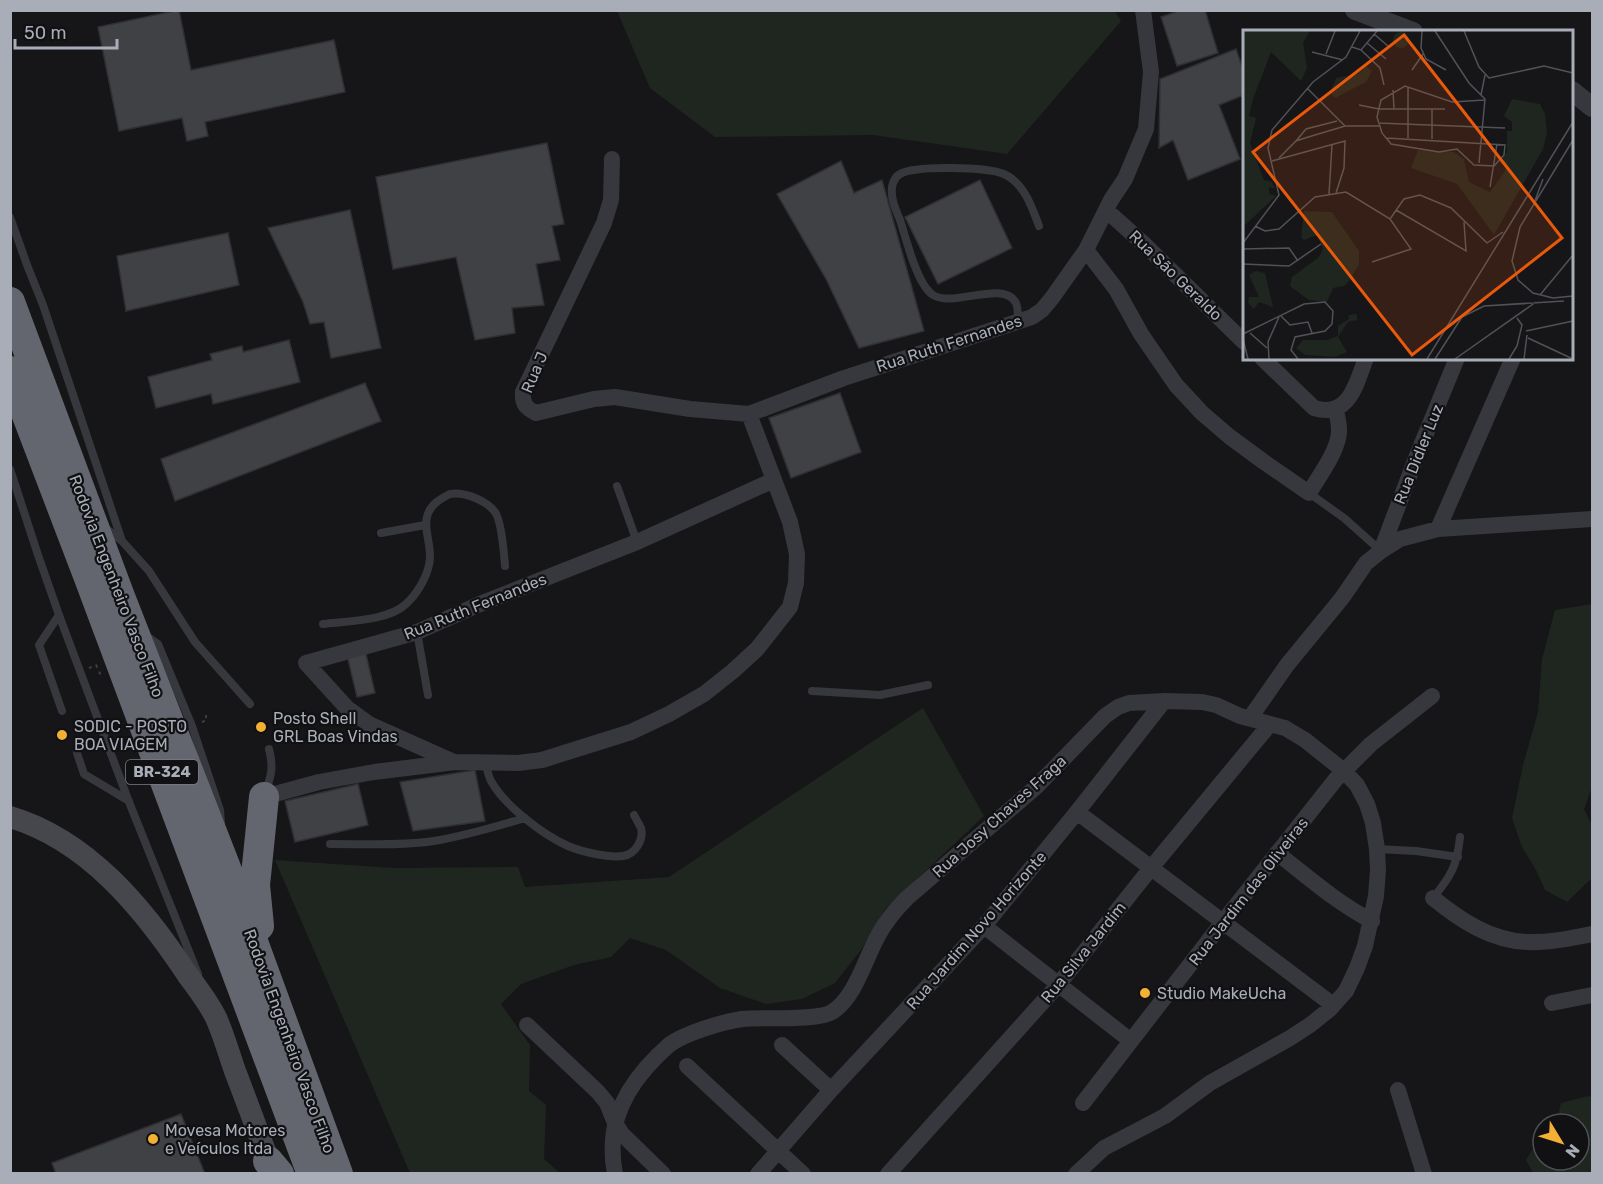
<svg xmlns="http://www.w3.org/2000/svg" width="1603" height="1184" font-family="Rubik,sans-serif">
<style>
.green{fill:#1e261f}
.building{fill:#404145;stroke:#303034;stroke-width:1.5}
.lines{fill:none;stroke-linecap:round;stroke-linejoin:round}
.path{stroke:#3d3f44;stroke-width:2;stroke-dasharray:3 4.5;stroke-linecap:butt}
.service{stroke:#37383d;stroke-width:8}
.minor{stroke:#37383d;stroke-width:16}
.tertiary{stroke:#37383d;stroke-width:20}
.secondary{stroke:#45474d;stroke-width:22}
.motorway{stroke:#63666e;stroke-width:30}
.poi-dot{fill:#f2b134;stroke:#111113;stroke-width:2}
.labels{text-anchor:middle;stroke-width:4.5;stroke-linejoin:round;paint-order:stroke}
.shield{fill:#111113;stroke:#7b7e86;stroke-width:1.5}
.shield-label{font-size:15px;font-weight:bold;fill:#a8adb8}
.street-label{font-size:16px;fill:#a8adb8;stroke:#111113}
.poi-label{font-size:16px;fill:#a8adb8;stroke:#111113;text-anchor:start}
.inset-road{fill:none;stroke:#505258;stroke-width:1.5}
.view{fill:#e8590c;fill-opacity:0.15;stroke:#e8590c;stroke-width:3}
.inset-edge{fill:none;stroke:#a8adb8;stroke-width:3}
</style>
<rect width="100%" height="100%" fill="#161618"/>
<path class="green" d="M1115,11L1121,21L1007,154L873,135L715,137L650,88L617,11Z
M1592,604V787L1584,809L1592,825V873L1591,879L1567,902L1545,890L1536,870L1522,847L1512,818L1523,765L1538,712L1542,659L1555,610Z
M923,708L984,816L885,909L861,950L835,983L802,999L766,1004L720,988L666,950L630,938L611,957L574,965L521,984L501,1004L530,1045L529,1091L546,1105L544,1159L560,1173H410L275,860L393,868L518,867L525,887L669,877Z
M1588,1096L1592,1097V1173H1533L1526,1160L1538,1141H1543V1160H1579V1124H1556L1561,1103Z"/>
<path class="building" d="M179,10L191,70L334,40L345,92L205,122L208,136L187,141L182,118L119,131L98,27Z
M1181,10H1205L1218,53L1177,66L1161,17Z
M1236,49L1244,72V95L1219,105L1240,159L1188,180L1173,140L1159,148L1160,79Z
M547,143L564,224L552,226L560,260L536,264L544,305L512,308L515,333L475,340L456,257L393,269L376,177Z
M841,161L854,193L882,180L924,331L859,348L826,279L777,194Z
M980,180L1012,248L938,284L905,217Z
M350,210L381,348L331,358L324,322L310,324L303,302L268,228Z
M228,233L239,285L126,311L117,256Z
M289,340L300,382L213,404L211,394L156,408L148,377L212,360L210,354L242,346L243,352Z
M365,383L381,421L175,501L161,459Z
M840,393L861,452L791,478L769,418Z
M365,650L375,693L357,697L347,655Z
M475,770L485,821L413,831L400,782Z
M358,784L368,825L295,842L285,801Z
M181,1114L205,1174H56L52,1163Z"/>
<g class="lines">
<path class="path" d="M89,668L96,665L102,678
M202,722L207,720L205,713"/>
<path class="service" d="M10,217L27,265L43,305L122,541
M1018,321C1018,315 1018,307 1016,303C1004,279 953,308 933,295C917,285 906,238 900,220C897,212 892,203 892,194C891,187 893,178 900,174C915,165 987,167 1004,174C1024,183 1032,207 1039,226
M10,469L38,555L59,615L129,802L198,974
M617,486L637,542
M1309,493L1344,518L1381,551
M104,527L122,541L149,571L195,642L250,704
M381,533L425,525
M59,615L39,645L62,711
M323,624C347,621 388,621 406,604C416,595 426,579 429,565C435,543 414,519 438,501C441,499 447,495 450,494C464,491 487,501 495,512C502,522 504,554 505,566
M417,632L428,695
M145,635L158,644L192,726L220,810L221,823
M812,691L880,695L928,685
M77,753L84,774L129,801
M486,763C487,769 488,776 491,781C504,805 543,835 568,846C582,852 609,858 623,856C636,854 644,839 641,828C639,824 636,819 634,815
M265,794C271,776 274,768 269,749
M330,844C364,844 400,846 434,841C465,836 495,827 525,818
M1377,849L1416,851L1458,857
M1433,898C1451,876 1457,866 1460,837"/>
<path class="minor" d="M612,159L611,200L604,223L523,392C522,404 526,408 536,413L594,399L615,397L690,409L749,414
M1106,210L1145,245L1244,342
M1086,250L1116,289L1141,334L1176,385L1202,413L1230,437L1264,462L1309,493C1319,476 1340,449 1339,429C1339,423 1337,416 1336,410
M1262,358L1314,408C1349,419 1356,384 1366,358
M1438,529L1513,358
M1381,551L1416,458L1457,358
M1250,718L1287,665L1342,598L1366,563L1381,551L1400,539L1438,529L1592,519
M454,762L369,724L347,708L306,663L417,632L480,604L637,542L774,480
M264,797L319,782L374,772L455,762L518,763L542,760L631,732L669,714L704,694L733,671L757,649L790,607L796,583L797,554L790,522L749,414L844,378L1032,317L1042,310L1052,298L1086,250L1111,200L1125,179L1146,129L1151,72L1143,10
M1077,812L1333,1005
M1277,853C1308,877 1337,903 1372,921
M1433,898C1460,920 1491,941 1528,942C1549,943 1572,938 1592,934
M984,926L1131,1041
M1552,1003L1592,995
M527,1025L598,1092L607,1103L615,1123L622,1134L663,1174
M782,1045L831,1090
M687,1066L803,1174
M1398,1090L1424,1174
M1083,1103L1223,922L1336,779L1371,744L1432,696
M615,1174C607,1132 619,1099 646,1068C653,1060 661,1052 669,1045C685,1033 722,1022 742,1019C762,1017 818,1021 832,1012C856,997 865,958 879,934C886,921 896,909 907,898L1036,787L1105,716L1118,707L1129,703L1164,701L1202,702L1216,705L1240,716L1285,728L1305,740L1344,771L1357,785L1367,804L1373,823L1377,849L1378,870L1376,896L1365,946L1357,968L1346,991L1330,1009L1310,1025L1290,1038L1210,1083L1165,1116L1104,1148L1076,1174
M758,1174L831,1090L984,926L1077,812L1164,701
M888,1174L1058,985L1151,868L1270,724"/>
<path class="tertiary" d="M1355,10L1413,32
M1572,91L1592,107"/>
<path class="secondary" d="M10,817C88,840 144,909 187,974C197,988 210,1004 217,1020C224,1036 229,1054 235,1071C248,1105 261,1139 273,1174"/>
<path class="motorway" d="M10,302L119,594L226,868L338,1174
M10,371L89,578L312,1174
M259,926L255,885L264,797
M268,1161L279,1174"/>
</g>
<g class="poi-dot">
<circle cx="261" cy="727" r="6"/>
<circle cx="62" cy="735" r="6"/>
<circle cx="1145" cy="993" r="6"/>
<circle cx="153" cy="1139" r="6"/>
</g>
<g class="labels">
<rect class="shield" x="126" y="760" width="72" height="24" rx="4.5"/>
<g class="shield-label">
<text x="162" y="777">BR-324</text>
</g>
<g class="street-label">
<text transform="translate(1176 275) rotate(44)" y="6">Rua São Geraldo</text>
<text transform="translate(949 343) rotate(-18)" y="6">Rua Ruth Fernandes</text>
<text transform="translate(534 372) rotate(-67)" y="6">Rua J</text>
<text transform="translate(1418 454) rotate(-68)" y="6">Rua Didler Luz</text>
<text transform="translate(117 586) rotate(69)" y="6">Rodovia Engenheiro Vasco Filho</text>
<text transform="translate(475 606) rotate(-22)" y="6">Rua Ruth Fernandes</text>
<text transform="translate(999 816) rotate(-42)" y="6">Rua Josy Chaves Fraga</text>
<text transform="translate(1248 891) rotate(-52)" y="6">Rua Jardim das Oliveiras</text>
<text transform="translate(976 930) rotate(-49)" y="6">Rua Jardim Novo Horizonte</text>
<text transform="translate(1083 952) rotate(-51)" y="6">Rua Silva Jardim</text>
<text transform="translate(290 1041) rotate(70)" y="6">Rodovia Engenheiro Vasco Filho</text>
</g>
<g class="poi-label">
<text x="273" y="724">Posto Shell<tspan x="273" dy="18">GRL Boas Vindas</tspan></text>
<text x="74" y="732">SODIC - POSTO<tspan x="74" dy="18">BOA VIAGEM</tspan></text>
<text x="1157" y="999">Studio MakeUcha</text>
<text x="165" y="1136">Movesa Motores<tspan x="165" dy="18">e Veículos ltda</tspan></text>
</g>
</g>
<g transform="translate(1243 30)">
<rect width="330" height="330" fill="#161618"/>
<path d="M0,1H67L60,13L64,38L58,51L28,22L10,69L6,86L13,88L7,113L21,150L29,152L32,159L26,157V164L33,166L0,197ZM150 10a8 8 0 1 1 16 0a8 8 0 1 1-16 0ZM123,36L129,41L123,52L92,68L87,62L93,48L115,44ZM269,69L297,74L302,84L304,102L300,119L251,205L214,154L168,138L175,120L211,122L221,129L226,152L247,162L262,141L263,134L257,133L264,121V101H269V92L261,86ZM61,181L89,182L116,221V234L107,250L101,256L90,258L84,272L66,270L47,256L49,247L76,227L80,219L74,205L61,210L58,207ZM13,241L22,243L30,277L16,272L11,279L5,273L6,267H16L6,245ZM114,284V290L105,292L95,307L104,322L92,327L62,325L53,318L60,310H84L95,306V296L106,289L105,285Z" fill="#1e261f"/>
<path class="inset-road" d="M179,1L178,18L183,29L203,40M192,1L226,53L242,69L236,133M221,1L236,37L246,48L301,36L330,43M131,4L145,16M124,13L143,29M109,17L118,20L134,1M118,20L137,38L141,55M69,22L100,30M83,24L92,1M169,40L180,24M165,57V108M64,58L102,96M150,60L151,79M238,65L242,45M116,75L136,79H202M135,93L262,98M143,108L262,115L261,125L251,136L231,135L214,119L196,122L148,114L145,110L143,108L139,103L134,87L138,70L162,56L209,72L242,70M189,109V79M330,110L277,197L269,231L275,250L290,263L310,268L330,266M53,111L63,99L94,91M36,128L53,111L62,108L102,96H136M29,131L102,111L101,138L93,163M247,157L254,114M86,164L89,115M290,176L300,149M153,180L223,221L221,192M12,196L22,201L36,199L72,167L103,162L147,189L161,169L177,165L208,178L244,213M0,213L36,165L25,118L29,100L70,52L103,27L117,1M244,213L260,202M0,219L46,218L55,231M129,232L168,219L147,189M0,234L46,236L78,214M297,265L330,225M38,286L47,295L65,292L69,303M219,287L241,276L321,271M283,301L330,291M7,303L24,318M0,304L61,274L82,272L90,281L89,294L82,301L52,307L48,320L55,329M285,308L330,329M0,309L5,329M26,329L25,312L36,287M184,329L330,92M192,329L219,287M212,329L293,272M266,329L274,316L279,295L274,288M281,329L284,305"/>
<path class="view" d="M161,5L319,208L169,325L10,122Z"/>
<rect width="330" height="330" class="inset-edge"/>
</g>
<rect width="1603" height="1184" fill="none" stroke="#a8adb8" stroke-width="24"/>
<g transform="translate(1561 1142) rotate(128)"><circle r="28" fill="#111113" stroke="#4d4f55" stroke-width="1.5"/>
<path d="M0-4.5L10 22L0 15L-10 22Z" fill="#f2b134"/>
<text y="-9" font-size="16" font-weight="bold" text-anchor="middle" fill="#a8adb8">N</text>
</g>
<path d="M15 39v9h102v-9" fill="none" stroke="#a8adb8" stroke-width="3"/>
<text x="24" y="39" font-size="18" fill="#a8adb8" stroke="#111113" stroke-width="4.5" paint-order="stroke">50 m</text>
</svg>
